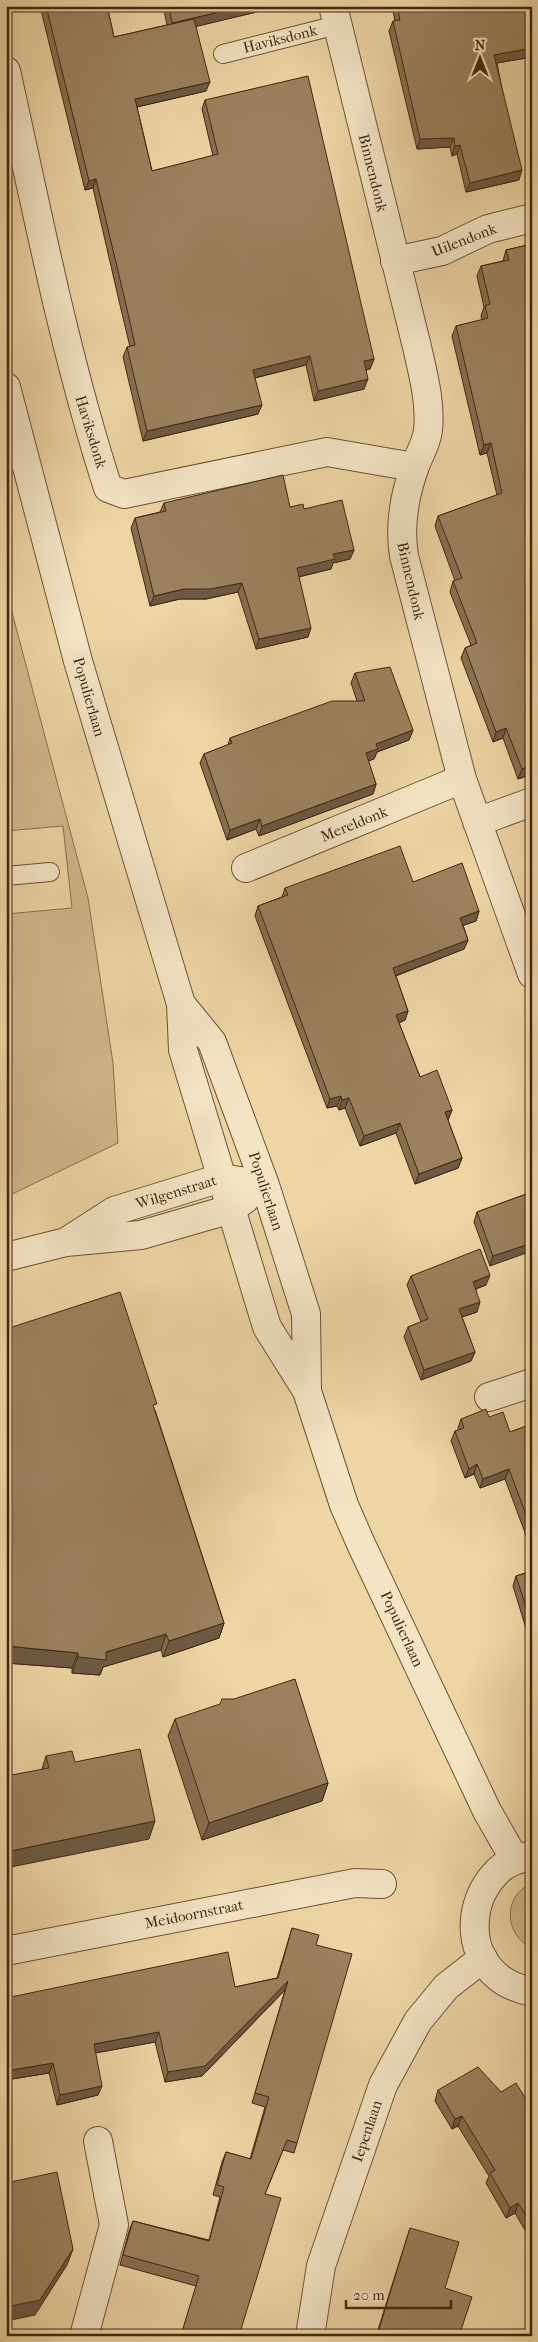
<svg xmlns="http://www.w3.org/2000/svg" width="538" height="2342" font-family="'IM FELL French Canon',serif">
<style>
.green{fill:#d0b78b;stroke:#8a6f4e}
.lines{fill:none;stroke-linecap:round;stroke-linejoin:round}
.service-casing{stroke:#6e5236;stroke-width:20}
.minor-casing{stroke:#6e5236;stroke-width:30}
.tertiary-casing{stroke:#6e5236;stroke-width:30}
.service{stroke:#f3e4c4;stroke-width:18}
.minor{stroke:#f3e4c4;stroke-width:28}
.tertiary{stroke:#f3e4c4;stroke-width:28}
.wall{fill:#856f51;stroke:#432712}
.shaded-wall{fill:#6c5a42;stroke:#432712}
.building{fill:#9b815e;stroke:#432712}
.labels{text-anchor:middle;stroke-width:4;stroke-linejoin:round;paint-order:stroke}
.street-label{font-size:15px;fill:#432712;stroke:#f3e4c4}
</style>
<rect width="100%" height="100%" fill="#edd5a4"/>
<filter id="stains"><feTurbulence type="fractalNoise" baseFrequency=".004" numOctaves="4"/><feColorMatrix values="0 0 0 0 .2 0 0 0 0 .09 0 0 0 0 .02 0 0 0 .5 -.17"/></filter>
<radialGradient id="worn" r=".72"><stop offset=".6" stop-color="#630" stop-opacity="0"/><stop offset="1" stop-color="#630" stop-opacity=".3"/></radialGradient>
<path class="green" d="M6,590L88,898L113,1063L118,1143L6,1197V914L72,908L63,826L6,831Z
M532,1883V1948C504,1935 502,1896 532,1883Z"/>
<g class="lines">
<g class="service-casing">
<path id="service" d="M223,54L337,25
M6,876L50,872"/>
</g>
<g class="minor-casing">
<path id="minor" d="M333,6L417,347C423,374 431,403 428,430C427,442 419,455 415,466C404,496 399,525 404,556L462,779L532,974
M6,71C37,210 64,352 108,488L124,494L327,452L414,467
M395,261L442,251L488,229L532,218
M477,822L532,802
M246,868L462,779
M489,1397L532,1383
M6,1951L355,1883L382,1884
M84,2336L114,2225L98,2141
M310,2336L321,2266L383,2085L418,2021L446,1987L483,1958"/>
</g>
<g class="tertiary-casing">
<path id="tertiary" d="M6,387L78,661L181,1004L183,1050L267,1327L307,1391L344,1505L361,1544L487,1811L515,1860
M181,1004L212,1042L265,1185L306,1314L307,1391
M69,1240L114,1211L221,1178L240,1181
M6,1257L66,1242L141,1235L231,1209L245,1199
M532,1855C518,1859 504,1863 495,1874C469,1902 466,1950 497,1976C507,1985 519,1989 532,1992"/>
</g>
<use href="#service" class="service"/>
<use href="#minor" class="minor"/>
<use href="#tertiary" class="tertiary"/>
</g>
<path class="wall" d="M40,6H107L114,37L167,25L163,6H282L196,26L206,91L137,107L152,171L213,156L202,109L205,100L374,359L370,369L366,370L364,389L314,401L306,365L255,378L258,414L143,441L123,357L127,347H130L120,305L93,188L85,190Z
M392,6H532V57L497,63L519,180L466,192L457,154L452,156L450,147L417,149L389,31L393,21H395Z
M532,244V774L518,779L503,738L493,742L461,658L465,648L471,645L450,592L453,581H455L435,526L438,516L497,495L487,453L480,455L452,336L456,326L482,320L481,316L484,307L477,276L481,266L503,261L506,250Z
M164,503L290,507L304,509L354,550L350,559L333,563L331,569L299,577L308,637L256,649L238,592L206,599H180L150,606L131,528L135,518L160,512Z
M355,673L413,730L409,740L377,752L374,759L368,761L376,784L373,794L259,836L256,829L227,840L200,763L204,754L228,745L230,738L357,701L351,683Z
M413,882L479,911L476,921L463,925L468,940L464,949L396,976L408,1011L405,1020L399,1023L420,1077L452,1110L448,1120L462,1158L458,1168L415,1184L396,1133L360,1146L345,1108L339,1110L337,1106L327,1108L255,916L258,906L282,897L285,888Z
M532,1192L490,1266L474,1222L477,1212Z
M411,1276L486,1285L476,1289L477,1312L462,1317L475,1352L471,1361L421,1380L404,1337L408,1327L421,1322L407,1285Z
M6,1329L155,1410L224,1623L219,1638L163,1657L161,1650L103,1667L100,1675L72,1673V1668L6,1663Z
M489,1417L510,1432L532,1424V1536L527,1538L505,1479L480,1488L474,1474L465,1478L451,1441L455,1431L458,1430V1428L461,1419Z
M532,1571V1648L513,1586L516,1576Z
M175,1719L328,1783L322,1801L202,1840L168,1736Z
M46,1756L75,1762L149,1839L42,1769Z
M292,1928L316,1945L297,2143L294,2153L283,2150L265,2194L239,2336H181L196,2286L120,2265L129,2231L133,2221L209,2240L220,2197L213,2195L222,2162L226,2152L250,2159L265,2107L252,2103L285,1990L202,2076L165,2082L155,2042L95,2053L98,2095L57,2105L49,2073L6,2080L235,1987L277,1978Z
M438,2090L501,2092L532,2109V2242L515,2213L506,2218L486,2183L489,2176L458,2126L452,2129L435,2101Z
M410,2228L445,2288L459,2336H376Z"/>
<path class="shaded-wall" d="M245,6H282L169,33L172,23Z
M532,48V57L491,64L494,55Z
M210,82L206,91L132,108L135,99Z
M454,138L450,147L417,149L420,139Z
M460,145L457,154L452,156L455,146Z
M522,170L519,180L466,192L470,183Z
M96,179L93,188L85,190L89,181Z
M310,356L306,365L250,379L253,370Z
M374,359L370,369L360,371L364,361Z
M368,379L364,389L314,401L318,391Z
M262,405L258,414L143,441L147,431Z
M491,443L487,453L480,455L484,445Z
M354,550L350,559L333,563L331,569L293,578L297,568L333,554Z
M242,583L238,592L206,599H180L150,606L154,596L184,589Z
M311,628L308,637L256,649L259,639Z
M506,728L503,738L493,742L496,732Z
M413,730L409,740L377,752L374,759L362,763L366,753L376,744Z
M532,765V774L518,779L522,769Z
M376,784L373,794L259,836L262,826Z
M260,819L256,829L227,840L230,830Z
M479,911L476,921L456,928L460,918Z
M468,940L464,949L389,978L393,968Z
M408,1011L405,1020L392,1025L396,1015Z
M341,1096L337,1106L327,1108L330,1099Z
M349,1098L345,1108L339,1110L342,1100Z
M452,1110L448,1120L441,1122L445,1112Z
M400,1123L396,1133L360,1146L364,1136Z
M462,1158L458,1168L415,1184L419,1174Z
M532,1243V1251L490,1266L493,1256Z
M490,1275L486,1285L469,1291L473,1282Z
M480,1302L477,1312L456,1319L459,1309Z
M475,1352L471,1361L421,1380L424,1370Z
M477,1464L474,1474L465,1478L469,1469Z
M509,1469L505,1479L480,1488L483,1479Z
M531,1528H532V1536L527,1538Z
M224,1623L219,1638L163,1657L169,1641Z
M166,1634L161,1650L103,1667L100,1675L72,1673L78,1657L106,1652Z
M6,1646L78,1653L72,1668L6,1663Z
M328,1783L322,1801L202,1840L209,1823Z
M155,1821L149,1839L6,1868V1852Z
M288,1981L285,1990L202,2076L165,2082L168,2072Z
M159,2032L155,2042L90,2054L94,2044Z
M53,2063L49,2073L6,2080V2071Z
M102,2086L98,2095L57,2105L60,2095Z
M462,2116L458,2126L452,2129L455,2119Z
M518,2203L515,2213L506,2218L510,2208Z
M73,2249L67,2265L35,2315L6,2321V2307Z"/>
<path class="building" d="M46,6H107L114,37L194,19L210,82L135,99L152,171L218,154L205,100L308,76L374,359L364,361L368,379L318,391L310,356L253,370L262,405L147,431L127,347L135,345L124,296L96,179L89,181Z
M169,6H245L172,23Z
M397,6H532V48L494,55L522,170L470,183L460,145L455,146L454,138L420,139L393,21L400,20Z
M532,244V765L522,769L506,728L496,732L465,648L477,643L453,581L462,578L438,516L502,493L491,443L484,445L456,326L488,318L485,306L490,304L481,266L509,260L506,250Z
M283,475L290,507L303,504L304,509L342,500L354,550L333,554L335,559L297,568L311,628L259,639L242,583L210,589H184L154,596L135,518L166,511L164,503Z
M390,667L413,730L376,744L378,749L366,753L376,784L262,826L260,819L230,830L204,754L232,743L230,738L332,701H365L355,673Z
M400,846L413,882L462,863L479,911L460,918L468,940L393,968L408,1011L396,1015L420,1077L437,1070L452,1110L445,1112L462,1158L419,1174L400,1123L364,1136L349,1098L342,1100L341,1096L330,1099L258,906L288,895L285,888Z
M532,1192V1243L493,1256L477,1212Z
M480,1249L490,1275L473,1282L480,1302L459,1309L475,1352L424,1370L408,1327L428,1319L411,1276Z
M120,1292L157,1404L153,1405L224,1623L169,1641L166,1634L106,1652V1660L78,1657V1653L6,1646L7,1590L6,1559V1329Z
M486,1409L489,1417L503,1412L510,1432L532,1424V1528H531L509,1469L483,1479L477,1464L469,1469L455,1431L464,1428L461,1419Z
M532,1571V1626L516,1576Z
M295,1679L328,1783L209,1823L175,1719L220,1704L222,1699H234Z
M140,1749L155,1821L6,1852V1776L49,1768L46,1756L72,1751L75,1762Z
M292,1928L319,1935L316,1945L352,1954L297,2143L287,2140L265,2194L281,2198L239,2336H183L181,2335L199,2276L123,2255L133,2221L209,2241L224,2187L217,2185L226,2152L251,2159L269,2097L255,2093L288,1981L205,2066L168,2072L159,2032L94,2044L102,2086L60,2095L53,2063L6,2071V1998L228,1952L235,1987L278,1978Z
M478,2067L501,2092L516,2083L532,2109V2225L518,2203L510,2208L490,2173L495,2170L462,2116L455,2119L438,2090Z
M57,2172L73,2249L40,2300L6,2307V2183Z
M410,2228L459,2242L445,2288L472,2297L459,2336H377Z"/>
<g class="labels">
<g class="street-label">
<text transform="translate(280 39) rotate(-14)" y="5">Haviksdonk</text>
<text transform="translate(373 173) rotate(76)" y="5">Binnendonk</text>
<text transform="translate(464 240) rotate(-21)" y="5">Uilendonk</text>
<text transform="translate(91 432) rotate(73)" y="5">Haviksdonk</text>
<text transform="translate(411 581) rotate(77)" y="5">Binnendonk</text>
<text transform="translate(89 697) rotate(74)" y="5">Populierlaan</text>
<text transform="translate(354 824) rotate(-22)" y="5">Mereldonk</text>
<text transform="translate(266 1191) rotate(72)" y="5">Populierlaan</text>
<text transform="translate(176 1192) rotate(-17)" y="5">Wilgenstraat</text>
<text transform="translate(402 1629) rotate(65)" y="5">Populierlaan</text>
<text transform="translate(194 1914) rotate(-11)" y="5">Meidoornstraat</text>
<text transform="translate(367 2131) rotate(-71)" y="5">Iepenlaan</text>
</g>
</g>
<rect width="538" height="2342" fill="none" stroke="#edd5a4" stroke-width="25"/>
<rect x="8" y="8" width="523" height="2327" fill="none" stroke="#432712" stroke-width="2.5"/>
<rect x="12" y="12" width="513" height="2317" fill="none" stroke="#432712"/>
<g transform="translate(480 58)" stroke="#f3e4c4" stroke-width="4" paint-order="stroke">
<path d="M0-4L9 19L0 12L-9 19Z" fill="#432712"/>
<text y="-8" font-size="14" font-weight="bold" text-anchor="middle" fill="#432712">N</text>
</g>
<path d="M346 2300v8h105v-8" fill="none" stroke="#432712" stroke-width="2.5"/>
<text x="353" y="2300" font-size="15" fill="#432712" stroke="#f3e4c4" stroke-width="4" paint-order="stroke">20 m</text>
<rect width="100%" height="100%" filter="url(#stains)"/>
<rect width="100%" height="100%" fill="url(#worn)"/>
</svg>
